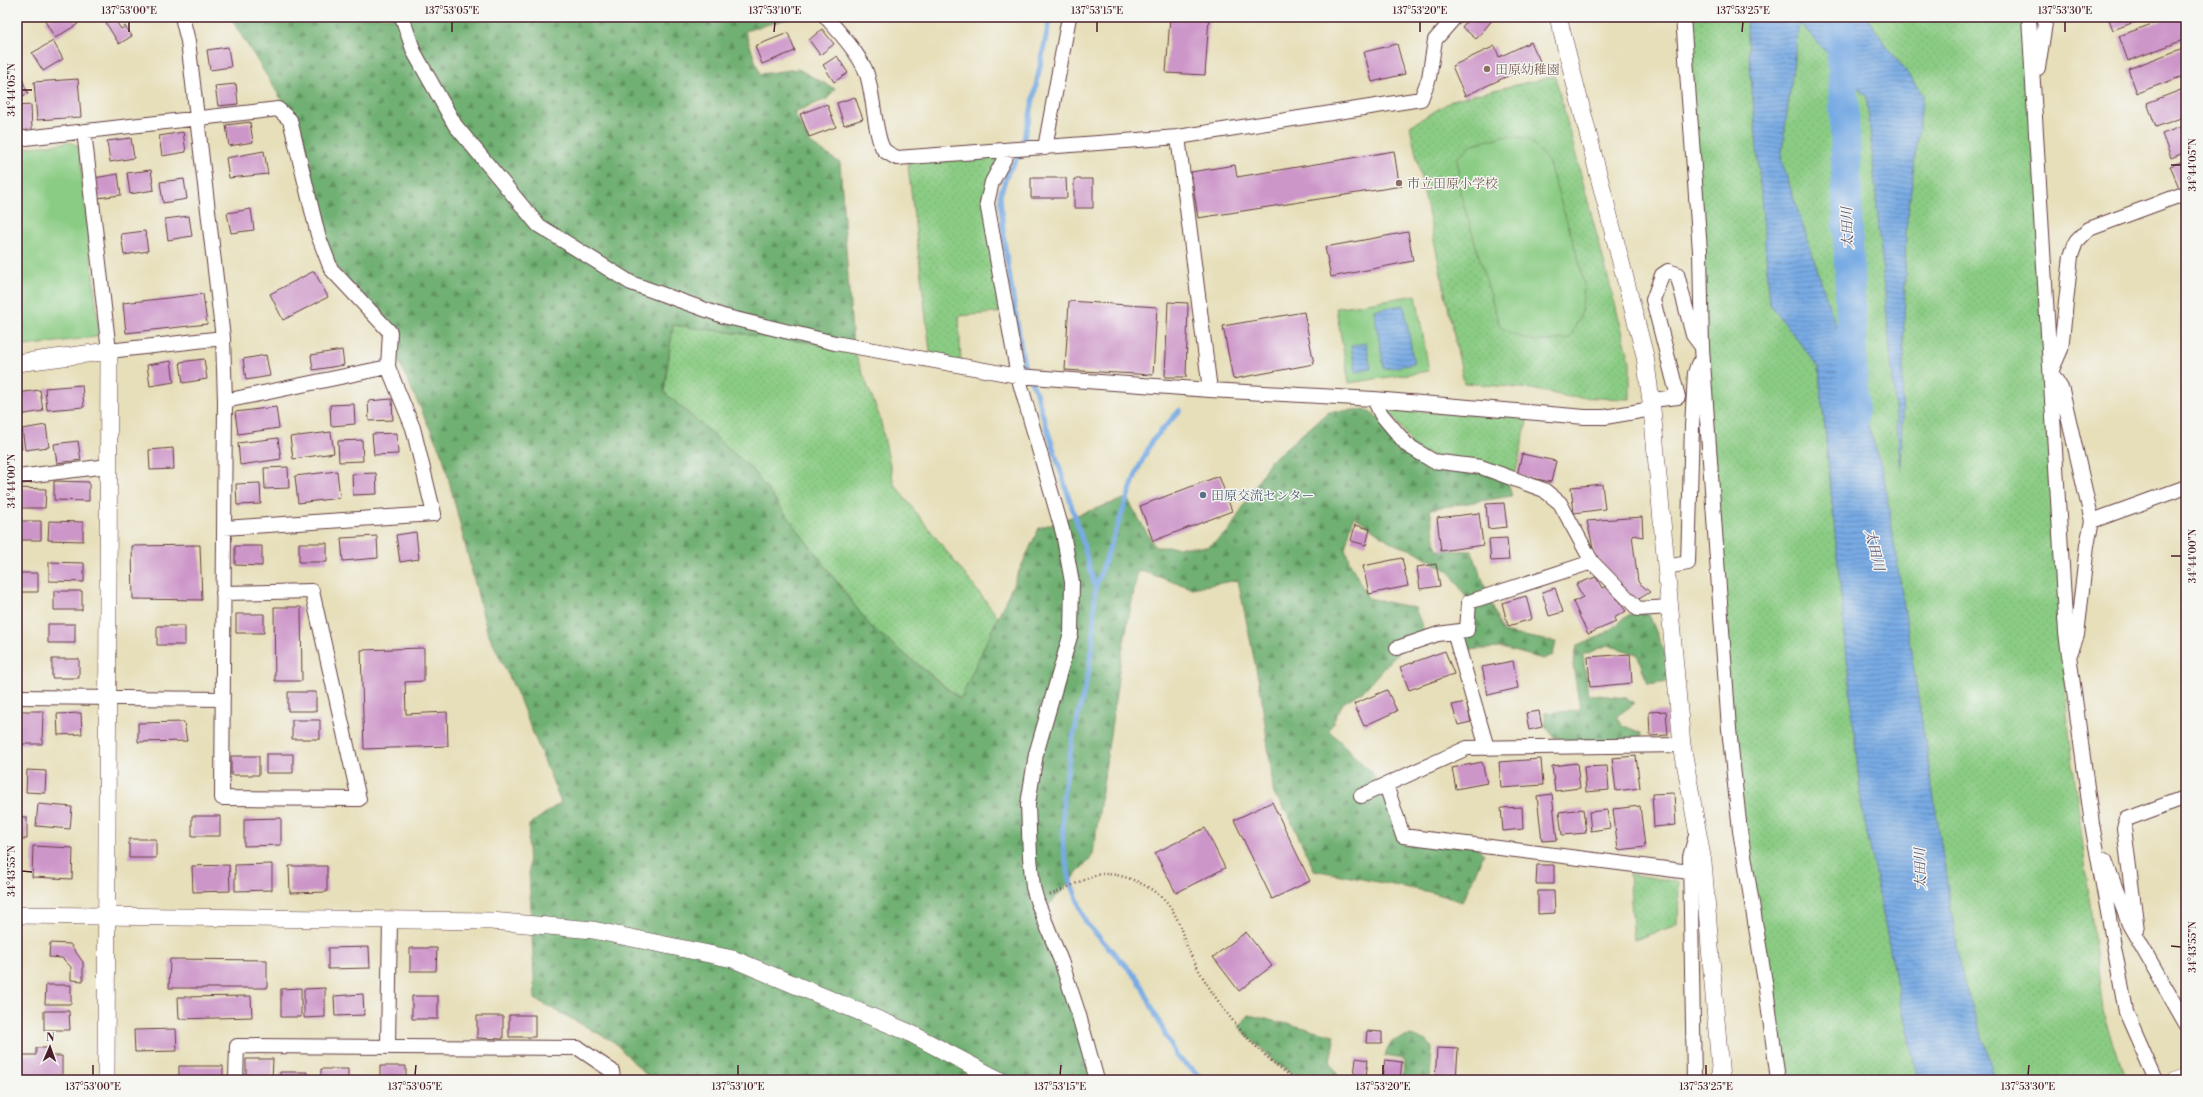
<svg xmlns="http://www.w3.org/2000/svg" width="2203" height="1097" font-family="'Libre Bodoni','Noto Serif JP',serif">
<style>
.grass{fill:url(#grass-dots);stroke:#6a7658}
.forest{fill:url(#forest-firs);stroke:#5d684e}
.park{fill:#8bcc84;stroke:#6a7658}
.water{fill:url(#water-rules);stroke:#616588}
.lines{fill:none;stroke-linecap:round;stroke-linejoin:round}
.stream{stroke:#78abe4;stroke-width:5}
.river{stroke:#78abe4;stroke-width:30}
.building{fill:#cd96c9}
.minor-casing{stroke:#623c40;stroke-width:16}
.tertiary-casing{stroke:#623c40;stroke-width:18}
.path{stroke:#623c40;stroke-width:2.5;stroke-dasharray:1 3;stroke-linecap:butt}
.minor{stroke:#fff;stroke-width:14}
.tertiary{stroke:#fff;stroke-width:17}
.ticks{fill:none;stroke:#4a1f2b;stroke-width:1.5}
.education-dot{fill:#8d6e63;stroke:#f6f6f2;stroke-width:1.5}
.service-dot{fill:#5c6f8a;stroke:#f6f6f2;stroke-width:1.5}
.labels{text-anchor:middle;stroke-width:3;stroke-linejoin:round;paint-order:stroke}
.education-label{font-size:13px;fill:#785e54;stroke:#f6f6f2;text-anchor:start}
.service-label{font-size:13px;fill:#4e5e75;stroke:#f6f6f2;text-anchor:start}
.water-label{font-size:14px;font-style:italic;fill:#5a506c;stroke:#f6f6f2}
.neatline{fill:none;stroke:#4a1f2b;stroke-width:1.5}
.ticks-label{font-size:10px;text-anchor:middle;fill:#4a1f2b}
</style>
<defs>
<pattern id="grass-dots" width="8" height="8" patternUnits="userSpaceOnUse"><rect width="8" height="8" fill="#8bcc84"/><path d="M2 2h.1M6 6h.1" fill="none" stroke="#79af72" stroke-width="1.8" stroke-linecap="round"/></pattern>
<pattern id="forest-firs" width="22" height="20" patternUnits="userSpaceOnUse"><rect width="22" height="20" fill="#70b072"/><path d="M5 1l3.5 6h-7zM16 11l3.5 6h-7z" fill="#5e8f5e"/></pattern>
<pattern id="water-rules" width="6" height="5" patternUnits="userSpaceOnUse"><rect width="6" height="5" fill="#78abe4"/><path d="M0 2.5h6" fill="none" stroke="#648bb9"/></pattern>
</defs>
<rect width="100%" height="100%" fill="#f6f6f2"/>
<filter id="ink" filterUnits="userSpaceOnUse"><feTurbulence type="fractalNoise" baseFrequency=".025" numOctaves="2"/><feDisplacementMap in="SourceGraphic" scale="8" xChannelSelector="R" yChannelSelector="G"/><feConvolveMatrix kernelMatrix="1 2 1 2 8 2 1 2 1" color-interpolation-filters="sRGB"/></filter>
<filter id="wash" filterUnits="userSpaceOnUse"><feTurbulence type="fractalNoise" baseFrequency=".012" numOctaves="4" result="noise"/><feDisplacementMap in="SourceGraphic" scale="16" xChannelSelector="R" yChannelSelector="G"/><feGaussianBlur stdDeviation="0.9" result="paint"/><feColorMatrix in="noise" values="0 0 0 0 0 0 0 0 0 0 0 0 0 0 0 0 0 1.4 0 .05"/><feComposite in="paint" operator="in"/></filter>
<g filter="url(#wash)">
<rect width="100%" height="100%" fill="#e7dfba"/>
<path class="grass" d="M1683,17H2028L2038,164L2067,715L2103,1011L2126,1080H1790L1766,988L1730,738Z
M1555,76L1630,361V399L1569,397L1532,389L1464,383L1410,126L1455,99Z
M907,157H1005L989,196L1006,312L959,316L961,365L931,360Z
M673,325L853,348L880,418L894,484L998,617L961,699L871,627L751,468L664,392Z
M1389,410L1528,417L1514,480L1417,451Z
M1629,874L1679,882L1678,925L1634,940Z"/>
<path class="forest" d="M230,17H794L745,31L760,74L798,69L835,89L827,99L794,112L809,142L840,163L853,348L673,325L664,392L751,468L871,627L960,699L1039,528L1127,498L1155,547H1208L1229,531L1270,461L1329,412L1366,409L1429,458L1506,477L1512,496L1430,509L1437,550L1472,551L1502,632L1556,642L1553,655L1543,659L1502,648L1463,650L1454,632L1467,630L1469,602L1450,572L1415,551L1392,543L1354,516L1345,548L1350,563L1368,598L1415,608L1427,638L1399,651L1364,690L1343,703L1329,730L1387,789L1403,836L1474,845L1484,854L1462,902L1430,892L1314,870L1289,816L1274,794L1261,693L1238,580L1192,588L1138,570L1121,657L1093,855L1042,913L1097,1080H651L614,1042L535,999L528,847L529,825L561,802L516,691L487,631L443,457L381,323L323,250L295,121Z
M1648,612L1676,680L1648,684L1637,654L1607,645L1583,655L1588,694L1626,698L1635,703L1617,716L1622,725L1641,733L1640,745L1560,744L1545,726V713L1580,710L1573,665L1577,646L1603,635L1630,614Z
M1249,1015L1335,1035L1330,1061L1340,1080H1304L1276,1064L1239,1027Z
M1410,1036L1427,1041L1432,1048L1430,1080H1403L1404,1059L1385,1056C1389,1040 1395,1039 1410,1036Z"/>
<path class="park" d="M1504,136L1527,138L1548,161L1578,257L1584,285L1582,306L1580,316L1570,338C1536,343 1529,343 1500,327L1460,192L1457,158L1473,144Z
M71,142L79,147L99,331L95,337L17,347V149Z
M1416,295L1429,371L1349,383L1336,308Z"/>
<path class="water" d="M1746,17H1866L1923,95L1906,230L1901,471L1867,97L1799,22L1781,159L1883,471L1961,973L1997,1080H1918L1898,990L1861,803L1819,368L1770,304Z
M1404,305L1414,364L1384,369L1374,310Z
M1366,343L1371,369L1356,372L1351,346Z"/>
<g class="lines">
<path class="stream" d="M1050,17L1029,120L1019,156L1008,172L1000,195L1004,241L1024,365L1035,390L1081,536L1095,588
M1180,410L1152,441L1137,471L1095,589L1093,641L1088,675L1072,742L1063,796V847L1070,880L1086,923L1138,979L1176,1056L1204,1080"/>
<path class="river" d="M1839,17L1843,73L1854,419"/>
</g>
<g id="blocks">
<path class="building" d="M52,17H73L78,24L55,38L45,21Z
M1170,17H1209L1205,75L1166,73Z
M1470,17H1495L1476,39L1462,27Z
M2108,17H2148L2113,30Z
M2171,17H2180L2186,33V39L2128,61L2119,36Z
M114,18L121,29L125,26L132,36L119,44L106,23Z
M822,29L834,44L820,55L809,40Z
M788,33L795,51L762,64L755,46Z
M53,41L63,59L43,71L32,53Z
M1531,42L1540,61L1465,96L1452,66L1495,46L1499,57Z
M1397,44L1405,74L1372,82L1364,52Z
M228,47L231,67L210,70L207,50Z
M2186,47V75L2137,93L2128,69Z
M837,56L848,73L834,82L823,65Z
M22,79L28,94L17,98V81Z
M78,79L81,117L37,120L34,82Z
M236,84L238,104L218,106L215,86Z
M2186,88V116L2156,127L2147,103Z
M855,97L863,119L844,125L837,103Z
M827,104L836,127L809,137L800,114Z
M31,105L32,131L19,132L17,106Z
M250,122L253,142L229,146L226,125Z
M2186,125V152L2171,158L2162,134Z
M183,132L186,152L162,156L159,136Z
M131,138L134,158L110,162L107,141Z
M264,151L268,174L229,178L226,158Z
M1394,151L1399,183L1402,186L1198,218L1191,172L1235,165L1237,177Z
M2186,160V188L2180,190L2170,166Z
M151,170L154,190L130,194L127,173Z
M118,174L121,195L97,198L94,178Z
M1031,178H1066L1067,198H1031Z
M184,179L187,199L163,203L160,182Z
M1074,179H1093V208H1074Z
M251,209L254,230L231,233L227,213Z
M189,216L192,236L168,240L165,219Z
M145,231L148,251L124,255L121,234Z
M1408,232L1413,261L1331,277L1325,247Z
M314,271L328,297L283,320L270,294Z
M203,294L207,324L126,333L123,303Z
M1069,301L1157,307L1153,375L1065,370Z
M1168,302L1188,303L1186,377H1165Z
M1304,312L1314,364L1233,379L1223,326Z
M342,350L344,365L313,370L311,355Z
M266,355L270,376L246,380L243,359Z
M204,359L207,379L183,383L180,362Z
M171,361L174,382L150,386L147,365Z
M82,385L84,407L47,410L45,388Z
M40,390L43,411L19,415L17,393Z
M392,399L393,420L369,421L368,401Z
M354,404L355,424L331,426L330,405Z
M276,407L279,428L238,434L235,412Z
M46,425L49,447L25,450L22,429Z
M17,428H19L22,449L17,450Z
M331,432L334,453L293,459L290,437Z
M397,433L398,454L374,455L372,434Z
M278,438L281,459L240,465L238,443Z
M362,440L363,461L339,462L338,441Z
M78,441L81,460L57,463L54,444Z
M173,448L174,469L150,470L149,450Z
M1522,454L1556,461L1551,482L1517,475Z
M288,467L289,488L265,489L264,468Z
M337,471L340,498L298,503L295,476Z
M376,473L377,494L353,495L352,474Z
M1219,476L1232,511L1153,541L1140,506Z
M54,481L89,482V501L54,500Z
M260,483L261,504L237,505L236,484Z
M1602,484L1605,509L1574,513L1571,487Z
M17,488L46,489L45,508H17Z
M1504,503L1507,527L1488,529L1486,504Z
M1479,513L1483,545L1441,551L1437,518Z
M1642,517L1643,537L1632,535L1638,582L1650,592L1636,601L1595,556L1587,521Z
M17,521H41V540H17Z
M49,521L83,522V541L48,540Z
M1355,525L1370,529L1366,545L1351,541Z
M416,532L419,559L400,562L396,535Z
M377,536L378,558L343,561L341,538Z
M1507,538L1509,560L1491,561L1489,539Z
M299,543H327V562H299Z
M200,545L202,600L133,599L132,546Z
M235,546H262V566L235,565Z
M1402,558L1408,586L1369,594L1363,566Z
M49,562L84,563V582L49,581Z
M1436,564L1440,586L1420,589L1417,567Z
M17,573H38V592H17Z
M1596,577L1602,588L1607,586L1626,611L1614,618L1616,622L1588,634L1573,602L1583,597L1576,584Z
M1555,588L1563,612L1549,616L1542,592Z
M54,591H82V610H54Z
M1526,596L1532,619L1508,626L1502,603Z
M274,607H301L302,681H275Z
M236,614H264V633H236Z
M48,624H75V643H48Z
M157,626H185V645H157Z
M424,648V681L405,682L406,714L447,712L448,746L364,749L361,650Z
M1445,651L1454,674L1409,690L1400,667Z
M1630,654L1632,683L1590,687L1588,657Z
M52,659H79V678H52Z
M1513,661L1518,688L1488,695L1482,667Z
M1387,690L1397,711L1364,726L1354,704Z
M288,692H316V711H288Z
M1466,702L1471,722L1458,725L1452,705Z
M17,711H43L42,744H17Z
M1539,711L1542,727L1529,730L1526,713Z
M1666,711L1668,735L1650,736L1649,712Z
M81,713L82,734L58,735L57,714Z
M292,720H320V739H292Z
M184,722L187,741L138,742V723Z
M266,754H293V773H266Z
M231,756H259V775H231Z
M1636,756L1640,788L1616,791L1612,758Z
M1541,759L1543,785L1501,788L1499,762Z
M1482,762L1487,783L1456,789L1452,768Z
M1577,763L1580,788L1555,791L1552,766Z
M1607,766L1609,790L1586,792L1584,767Z
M27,770L46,771L45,793L26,792Z
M1674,793L1676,825L1654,827L1652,794Z
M1552,794L1557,840L1542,841L1537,796Z
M1272,802L1310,881L1272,899L1234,820Z
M38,804L72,807L70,829L36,826Z
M1640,806L1645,847L1618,850L1613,809Z
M1522,807L1523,829L1503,831L1501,808Z
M1583,809L1586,833L1562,835L1559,812Z
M1607,810L1610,828L1591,831L1589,812Z
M192,816H220V836H192Z
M17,817H27V839H17Z
M281,818V845L244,846V819Z
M1205,828L1225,868L1176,893L1155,853Z
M129,839H156V858H129Z
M33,846L73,848L72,879L32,877Z
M272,864V890L235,891V865Z
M229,865L230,891L193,892L192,866Z
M1537,865H1554V884H1536Z
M289,866H327V892L290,893Z
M1538,891H1554L1555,913L1538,914Z
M1246,932L1272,966L1239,991L1213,957Z
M50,943L70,944L83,962V981L71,980V967L62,958L49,957Z
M369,947L370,968L328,969V948Z
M410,948H437L436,971H410Z
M170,959L267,960V988H169Z
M46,985H71V1004H45Z
M301,988V1017H281V989Z
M325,988V1017L304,1018V989Z
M363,994L364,1015L335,1016L334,996Z
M251,996L252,1017L179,1019L178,997Z
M412,996H438V1019H412Z
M44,1011H69L70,1030H44Z
M509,1015H535V1037H509Z
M477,1016H503V1039L477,1038Z
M176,1029L177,1051L135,1052L134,1030Z
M1367,1031L1382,1032V1043H1366Z
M36,1048H48V1056H62V1080H17V1055H36Z
M1437,1048L1458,1049L1456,1080H1435Z
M1356,1058L1368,1060L1366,1077L1354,1076Z
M246,1059H273L272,1080H246Z
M1385,1060L1402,1062L1400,1080L1382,1078Z
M179,1066H223V1080H179Z
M380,1066H406V1080H380Z
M321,1069H348V1080H321Z
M280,1072H307L306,1080H280Z"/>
</g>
</g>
<g filter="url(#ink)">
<use href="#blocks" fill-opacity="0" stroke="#623c40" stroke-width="1"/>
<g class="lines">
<g class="minor-casing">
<path id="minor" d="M182,17L188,41L223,338L225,401L222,798L359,799L312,591L223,593
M402,17L414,52L455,125L538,225L631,283L723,316L835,343L1018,376L1210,390L1374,399L1585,417H1605L1652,409
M826,17C840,33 855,49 865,69C874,89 874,137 884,150C887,153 893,156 897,158L1178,137L1421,99L1429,78L1435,40L1455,17
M1683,17L1700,251L1702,348L1729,729L1740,831L1766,988L1778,1080
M2029,17L2066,633L2092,824L2126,1012L2156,1080
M2038,68L2046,17
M84,131L109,351L223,338
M1178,137L1210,390
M17,139L278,109L290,120L318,235L331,269L390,332L388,367L413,428L434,514L224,528
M1045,148L1069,17
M1009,150L992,182L987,203L1018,376L1063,533L1072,582L1071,633L1036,754L1028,804L1030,857L1033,887L1037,901L1061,961L1078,1012L1097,1080
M1374,399L1381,414L1407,445L1433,461L1481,467L1544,490L1560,503L1592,562L1638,609L1670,607
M1651,400L1678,397L1653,300L1662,275L1668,271L1677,274L1693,335L1702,347
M225,401L388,367
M17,477L108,466
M2092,521L2186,487
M1666,567L1688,563L1692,426L1695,373L1698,364
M1454,632L1487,748
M1397,648L1438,634L1467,630L1469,602L1592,562
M2070,654L2077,635L2087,545L2092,521L2062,390L2051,372L2061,349L2071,256L2076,242L2089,229L2186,193
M17,697L223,699
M1386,785L1403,836L1690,872
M1361,796L1467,748L1682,745
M2105,860L2129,924L2186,1024
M2137,930L2124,828L2127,819L2186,797
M388,1046L390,919
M236,1080L237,1046L578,1048L612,1071L613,1080
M1694,1080L1690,857L1697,832"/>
</g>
<g class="tertiary-casing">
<path id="tertiary" d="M1558,17L1645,356L1652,409L1682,745L1703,862L1721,1080
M17,363L109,351L106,1080
M17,915L491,921L593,930L733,959L908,1032L999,1080
M2176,1080L2186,1076"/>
</g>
<path class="path" d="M1050,895C1061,891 1093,874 1103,874C1127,873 1161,890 1173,911C1181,924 1183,940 1190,953C1213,1001 1252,1051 1297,1080"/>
<use href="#minor" class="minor"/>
<use href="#tertiary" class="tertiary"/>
</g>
</g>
<path class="ticks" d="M129,32V22M452,32V22M774,32L775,22M1097,32V22M1420,32V22M1742,32L1743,22M2065,32V22M22,90H32M2171,165H2181M22,481H32M2171,556H2181M22,871L32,872M2171,946L2181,947M93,1075V1065M415,1075L416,1065M738,1075V1065M1060,1075L1061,1065M1383,1075V1065M1706,1075V1065M2028,1075L2029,1065"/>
<g class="education-dot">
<circle cx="1487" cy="69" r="4"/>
<circle cx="1399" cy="183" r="4"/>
</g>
<circle class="service-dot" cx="1203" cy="495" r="4"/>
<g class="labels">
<g class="education-label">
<text x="1495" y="74">田原幼稚園</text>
<text x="1407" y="188">市立田原小学校</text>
</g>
<g class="service-label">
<text x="1211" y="500">田原交流センター</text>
</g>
<g class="water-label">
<text transform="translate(1847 228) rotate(-92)" y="5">太田川</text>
<text transform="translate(1875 550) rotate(76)" y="5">太田川</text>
<text transform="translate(1920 869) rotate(-92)" y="5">太田川</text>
</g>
</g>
<rect width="2203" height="1097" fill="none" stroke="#f6f6f2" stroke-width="44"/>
<g transform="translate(50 1047) rotate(2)" stroke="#f6f6f2" stroke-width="3" paint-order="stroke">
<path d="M0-3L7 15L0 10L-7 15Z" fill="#4a1f2b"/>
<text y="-6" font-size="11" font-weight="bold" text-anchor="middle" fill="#4a1f2b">N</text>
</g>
<rect x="22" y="22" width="2159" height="1053" class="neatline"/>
<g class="ticks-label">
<text x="129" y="14">137°53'00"E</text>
<text x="452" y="14">137°53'05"E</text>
<text x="775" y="14">137°53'10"E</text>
<text x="1097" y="14">137°53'15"E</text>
<text x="1420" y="14">137°53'20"E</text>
<text x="1743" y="14">137°53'25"E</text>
<text x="2065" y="14">137°53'30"E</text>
<text transform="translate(11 90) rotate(-90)" y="4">34°44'05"N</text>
<text transform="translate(2192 165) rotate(-90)" y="4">34°44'05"N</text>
<text transform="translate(11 481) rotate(-90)" y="4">34°44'00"N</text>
<text transform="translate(2192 556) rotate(-90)" y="4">34°44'00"N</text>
<text transform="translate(11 871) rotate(-90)" y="4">34°43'55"N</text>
<text transform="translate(2192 947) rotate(-90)" y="4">34°43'55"N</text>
<text x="93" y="1090">137°53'00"E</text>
<text x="415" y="1090">137°53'05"E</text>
<text x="738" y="1090">137°53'10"E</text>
<text x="1060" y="1090">137°53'15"E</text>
<text x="1383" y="1090">137°53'20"E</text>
<text x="1706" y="1090">137°53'25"E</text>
<text x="2028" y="1090">137°53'30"E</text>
</g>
</svg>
